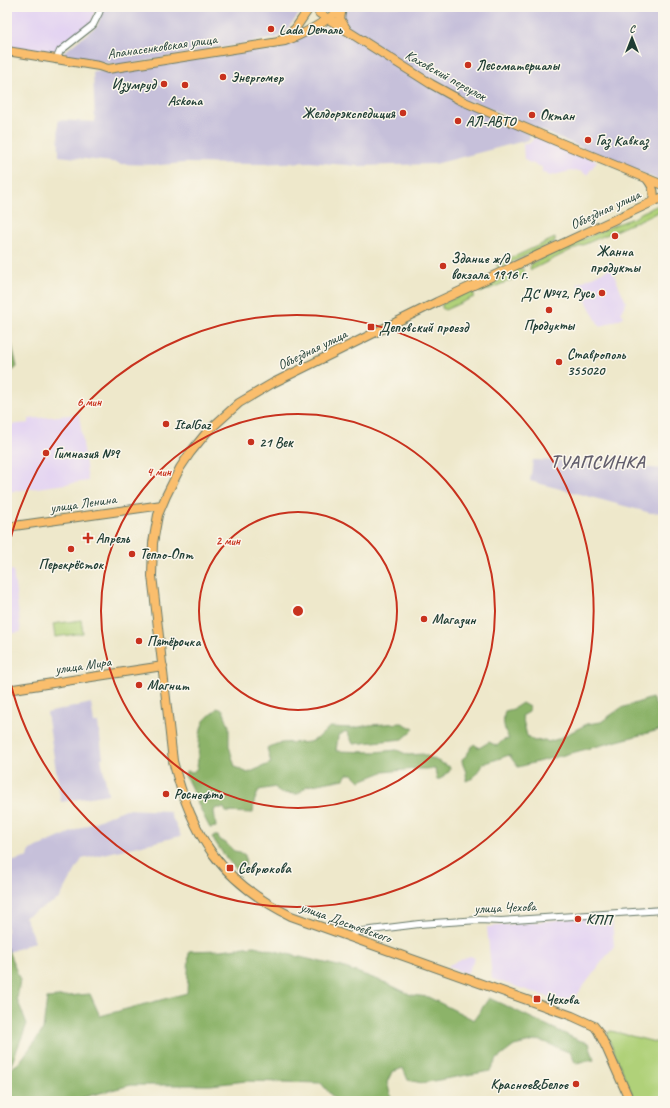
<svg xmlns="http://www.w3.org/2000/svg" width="670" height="1108" font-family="Caveat,sans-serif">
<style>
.built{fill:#e3d3f2}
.industrial{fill:#c6c0da}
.green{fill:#b0d179;stroke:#688756}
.forest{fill:#8cb369;stroke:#56784e}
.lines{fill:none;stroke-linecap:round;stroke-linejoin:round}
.minor-casing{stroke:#677969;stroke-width:8}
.major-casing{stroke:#677969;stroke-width:10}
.minor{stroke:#fff;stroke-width:6}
.major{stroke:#fabe6d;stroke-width:8}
.ring{fill:none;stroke:#c8321e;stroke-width:2}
.poi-dot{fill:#c8321e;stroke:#fbf7ec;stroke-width:1.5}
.labels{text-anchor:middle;stroke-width:3;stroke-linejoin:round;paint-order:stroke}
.poi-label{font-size:14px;font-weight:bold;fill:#1f3d34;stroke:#fbf7ec;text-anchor:start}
.street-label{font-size:14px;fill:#1f3d34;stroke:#fbf7ec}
.district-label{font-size:18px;font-weight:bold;letter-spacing:1px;fill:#635f6d;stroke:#fbf7ec}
.centre{fill:#c8321e;stroke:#fbf7ec;stroke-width:2}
.ring-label{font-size:12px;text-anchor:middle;font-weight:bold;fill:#c8321e;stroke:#fbf7ec;stroke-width:3;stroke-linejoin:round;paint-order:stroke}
</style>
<rect width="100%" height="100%" fill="#fbf7ec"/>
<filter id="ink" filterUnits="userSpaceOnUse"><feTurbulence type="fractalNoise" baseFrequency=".025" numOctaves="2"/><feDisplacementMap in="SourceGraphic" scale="8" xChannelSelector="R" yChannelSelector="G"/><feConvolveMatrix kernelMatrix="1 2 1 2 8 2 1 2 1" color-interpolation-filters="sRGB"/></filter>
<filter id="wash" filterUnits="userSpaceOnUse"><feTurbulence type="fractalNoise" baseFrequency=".012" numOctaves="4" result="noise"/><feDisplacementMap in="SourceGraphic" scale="16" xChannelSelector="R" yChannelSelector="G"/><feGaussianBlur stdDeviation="0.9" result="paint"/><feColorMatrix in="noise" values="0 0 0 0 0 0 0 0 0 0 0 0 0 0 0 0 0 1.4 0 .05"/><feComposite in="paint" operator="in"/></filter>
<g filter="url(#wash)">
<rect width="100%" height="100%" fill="#eee8cb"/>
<path class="built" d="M7,7H96L91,25L53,53L47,56L7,48Z
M536,135L597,161L587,175L580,171H570L550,176L542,172V167L528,162L524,159L523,144L531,142Z
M611,268L626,302L621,312L624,317L600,327L577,284Z
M79,414L88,481L7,492V425L29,423V419Z
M13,570L21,632L7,634V571Z
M612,916L614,946L570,1004L492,979L487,927L576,918Z
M470,956L475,958L467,974L448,967L449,965Z"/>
<path class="industrial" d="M103,7H305L284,33L276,38L123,65L65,59L64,52L98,25Z
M344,7H663V182L469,100L428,79L350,31L342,18Z
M326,26L336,28L529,134L530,138L528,140L435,164L359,166L310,162L254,164L185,163L160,165L120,164L118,163L112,162L59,156L58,120L95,122L93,71L112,72L276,45Z
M533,460L569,461L663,469V512L651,513L530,481Z
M91,703L94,723H98L103,758H101L108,794L61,802L47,713Z
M125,809L169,811L181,836L82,859L59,899L25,917L35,942L9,952L7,948V863L28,857L30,850Z"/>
<path class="green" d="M663,203V210L569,251L531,270L530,268L532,263L612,226L636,217L641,213Z
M555,238V242L499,268L496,265Z
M519,268L523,269L525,274L480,293L479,288L482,285Z
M470,291L474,293V297L445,310L442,308V304Z
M81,620L83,633L55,637L53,624Z
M611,1031L663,1044V1101H635L607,1035V1033Z"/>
<path class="forest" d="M7,343L12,345L17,367L14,370H7Z
M652,698L658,709L663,707V729L518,767L509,755L483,764L473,778L466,781C468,769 462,768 462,759L465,757L474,744L479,748L489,742L497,746L503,740L509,739C504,730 502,721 505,711L513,709L522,703L529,707V712L522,716L527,736L534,741L545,740L548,742L558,739L587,724L601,722L621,708Z
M217,708L223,710L229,726V746L235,767L248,773L271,763L267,748C272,746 277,743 282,743C306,741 311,748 329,727L354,728L369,725L402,723L414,729L403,739L353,744L350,737L346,731L338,736L336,751L375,752L397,750L408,755L423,754L450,767L449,772L445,774L442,778L437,780L435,769H415L383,772L360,781L353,774H347L344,779L307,786L298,794L280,793L275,787L259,790L254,802L253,813L226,812L224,808H216L214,811L216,827L210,828C200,811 194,792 185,775L186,771L193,772L197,768C199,755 198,732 204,721C206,718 214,712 217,708Z
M213,836H218L219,840L226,843L234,851L240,852L245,855L246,865L242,866V871L240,873L226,858L212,837Z
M254,946L342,967L384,982L411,995L428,997L474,1020L489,998L578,1040L589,1043L594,1060L575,1063L571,1053L539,1040L514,1046L497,1059L490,1071L422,1083L408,1080L403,1068L392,1072L387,1082L392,1101H382L381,1100L336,1101L321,1083L246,1081L211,1085H131L69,1101H7V1071L19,1063L43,1030L47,998L90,994L100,1016L187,993L189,951L221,950Z
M7,948L20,980L17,999L27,1024L11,1065L7,1067Z"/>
</g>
<g filter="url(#ink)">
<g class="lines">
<g class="minor-casing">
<path id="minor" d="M56,60L60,51L93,25L99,13L101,7
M350,937L355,932L419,924L479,920L501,921L663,910"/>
</g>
<g class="major-casing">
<path id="major" d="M342,7L340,19L347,30
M319,13L431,84L460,100L556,141L663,185
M280,40L295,29L310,7
M7,51L99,66L108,69L285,41C300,36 331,20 341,7
M647,179C653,186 656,193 652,202
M7,527L162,505
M7,690L163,666
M630,1101L606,1047L598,1031L594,1026L572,1016L291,916C220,881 192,836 173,761L154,592L152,576L153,543L158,515L166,496L180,468L190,453L207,432L239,403L273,383L437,302L663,197"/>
</g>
<use href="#minor" class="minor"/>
<use href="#major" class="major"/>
</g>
</g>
<g class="ring">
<circle cx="298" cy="611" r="99"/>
<circle cx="298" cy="611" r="197"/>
<path d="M7 555A296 296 0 1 1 7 667"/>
</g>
<g class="poi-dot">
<circle cx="271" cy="29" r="4"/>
<circle cx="468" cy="65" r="4"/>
<circle cx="223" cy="77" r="4"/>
<circle cx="164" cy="84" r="4"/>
<circle cx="185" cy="85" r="4"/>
<circle cx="403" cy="113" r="4"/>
<circle cx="532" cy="115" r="4"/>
<circle cx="458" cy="121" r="4"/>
<circle cx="588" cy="140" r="4"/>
<circle cx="615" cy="236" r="4"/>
<circle cx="443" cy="266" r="4"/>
<circle cx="602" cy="293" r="4"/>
<circle cx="549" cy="310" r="4"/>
<rect x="367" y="323" width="8" height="8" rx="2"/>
<circle cx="559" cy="362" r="4"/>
<circle cx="166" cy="424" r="4"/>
<circle cx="251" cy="442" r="4"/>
<circle cx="46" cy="453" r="4"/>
<path d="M86 532h4v4h4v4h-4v4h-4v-4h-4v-4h4z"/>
<circle cx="71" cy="549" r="4"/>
<circle cx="132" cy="554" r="4"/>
<circle cx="424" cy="619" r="4"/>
<circle cx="139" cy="641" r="4"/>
<circle cx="139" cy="685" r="4"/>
<circle cx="166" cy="794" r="4"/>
<rect x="226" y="864" width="8" height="8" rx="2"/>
<circle cx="578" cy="919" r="4"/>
<rect x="533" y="995" width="8" height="8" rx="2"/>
<circle cx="576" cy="1084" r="4"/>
</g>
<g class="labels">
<g class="poi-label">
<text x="279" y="34">Lada Dеталь</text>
<text x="476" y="70">Лесоматериалы</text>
<text x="231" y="82">Энергомер</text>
<text x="156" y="89" text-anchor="end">Изумруд</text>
<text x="185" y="105" text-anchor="middle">Askona</text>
<text x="395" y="118" text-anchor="end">Желдорэкспедиция</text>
<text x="540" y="120">Октан</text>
<text x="466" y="126">АЛ-АВТО</text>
<text x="596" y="145">Газ Кавказ</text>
<text x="615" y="256" text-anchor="middle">Жанна<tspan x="615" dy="16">продукты</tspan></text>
<text x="451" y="263">Здание ж/д<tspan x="451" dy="16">вокзала 1916 г.</tspan></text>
<text x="594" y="298" text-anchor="end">ДС №42, Русь</text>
<text x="549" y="330" text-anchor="middle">Продукты</text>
<text x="379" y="332">Деповский проезд</text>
<text x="567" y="359">Ставрополь<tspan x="567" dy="16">355020</tspan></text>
<text x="174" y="429">ItalGaz</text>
<text x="259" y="447">21 Век</text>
<text x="54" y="458">Гимназия №9</text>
<text x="96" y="543">Апрель</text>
<text x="140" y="559">Тепло-Опт</text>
<text x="71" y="569" text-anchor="middle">Перекрёсток</text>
<text x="432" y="624">Магазин</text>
<text x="147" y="646">Пятёрочка</text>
<text x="147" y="690">Магнит</text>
<text x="174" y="799">Роснефть</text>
<text x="238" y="873">Севрюкова</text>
<text x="586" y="924">КПП</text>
<text x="545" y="1004">Чехова</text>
<text x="568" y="1089" text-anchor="end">Красное&amp;Белое</text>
</g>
<g class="street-label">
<text transform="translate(162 46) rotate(-8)" y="5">Апанасенковская улица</text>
<text transform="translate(446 75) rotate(29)" y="5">Каховский переулок</text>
<text transform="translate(605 209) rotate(-25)" y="5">Объездная улица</text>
<text transform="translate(312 349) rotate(-26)" y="5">Объездная улица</text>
<text transform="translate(83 503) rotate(-8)" y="5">улица Ленина</text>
<text transform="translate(83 665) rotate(-8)" y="5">улица Мира</text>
<text transform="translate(505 907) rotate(-2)" y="5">улица Чехова</text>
<text transform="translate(346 922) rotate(20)" y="5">улица Достоевского</text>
</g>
<g class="district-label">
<text x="598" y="468">ТУАПСИНКА</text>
</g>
</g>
<circle cx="298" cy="611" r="6" class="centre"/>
<g class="ring-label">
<text x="89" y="406">6 мин</text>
<text x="159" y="476">4 мин</text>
<text x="228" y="545">2 мин</text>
</g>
<rect width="670" height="1108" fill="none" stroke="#fbf7ec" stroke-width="24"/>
<g transform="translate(632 38)" stroke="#fbf7ec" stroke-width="3" paint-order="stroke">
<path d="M0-3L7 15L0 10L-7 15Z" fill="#1f3d34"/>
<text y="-6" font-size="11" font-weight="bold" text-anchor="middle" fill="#1f3d34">С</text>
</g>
</svg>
